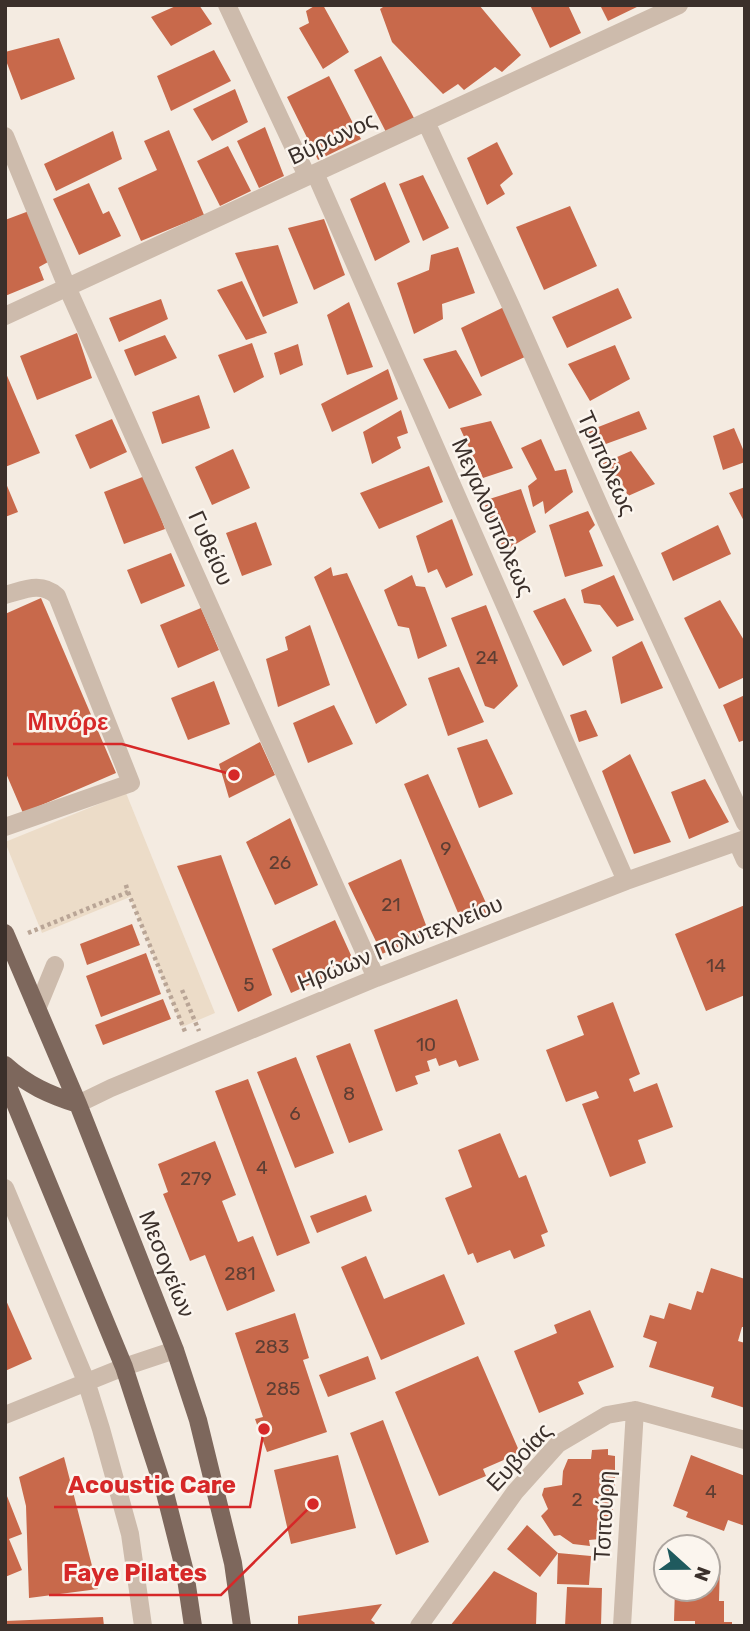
<svg xmlns="http://www.w3.org/2000/svg" width="750" height="1631" font-family="Rubik,sans-serif">
<style>
.plaza{fill:#ecdcc8}
.building{fill:#c8694b}
.lines{fill:none;stroke-linecap:round;stroke-linejoin:round}
.path{stroke:#b9a596;stroke-width:4.5;stroke-dasharray:3.5 3.5;stroke-linecap:butt}
.minor{stroke:#cdbbac;stroke-width:18}
.major{stroke:#7d675c;stroke-width:18}
.labels{text-anchor:middle;stroke-width:5;stroke-linejoin:round;paint-order:stroke}
.number-label{font-size:19px;fill:#5e3e33}
.street-label{font-size:23px;fill:#3b302b;stroke:#fbf5ee}
.leader{fill:none;stroke:#d62828;stroke-width:2.5}
.callout-dot{fill:#d62828;stroke:#fbf5ee;stroke-width:2.5}
.callout-label{font-size:24px;text-anchor:middle;font-weight:bold;fill:#d62828;stroke:#fbf5ee;stroke-width:5;stroke-linejoin:round;paint-order:stroke}
</style>
<rect width="100%" height="100%" fill="#f4ebe1"/>
<path class="plaza" d="M126,793L215,1013L182,1027L130,897L42,933L5,842Z"/>
<path class="building" d="M178,5H199L212,24L171,46L151,17Z
M316,5H323L349,52L323,69L299,28L309,23L306,11Z
M386,5H479L521,55L502,72L495,67L464,90L458,84L443,94L392,42L380,9Z
M530,5H568L581,33L550,48Z
M600,5H641L608,21Z
M59,38L75,79L21,100L5,58V52Z
M214,50L231,81L171,111L157,76Z
M381,56L414,118L386,132L354,70Z
M329,76L361,139L318,160L287,97Z
M235,89L248,122L212,141L193,109Z
M265,127L284,176L259,188L237,141Z
M169,130L204,215L141,241L118,188L157,170L144,141Z
M113,131L122,159L56,191L44,164Z
M497,142L513,174L500,185L505,194L487,205L467,158Z
M228,146L251,191L220,206L197,161Z
M423,175L449,228L423,241L399,184Z
M385,182L410,242L375,261L350,199Z
M89,183L103,214L109,211L121,236L79,255L53,199Z
M570,206L597,266L544,290L516,227Z
M29,211L48,262L39,267L44,280L5,296V220Z
M324,219L345,275L314,290L288,228Z
M278,245L298,303L263,317L235,253Z
M458,247L475,293L442,304L443,319L414,334L397,283L429,270L431,255Z
M242,281L267,333L246,340L217,290Z
M618,288L632,318L567,348L552,317Z
M161,299L168,319L119,342L109,318Z
M349,302L373,367L347,375L327,315Z
M504,307L527,356L481,377L461,328Z
M77,333L92,378L37,400L20,356Z
M165,335L177,358L135,376L124,350Z
M252,343L264,377L234,393L218,355Z
M298,344L303,365L280,375L274,353Z
M615,345L630,379L590,401L568,364Z
M456,350L482,395L449,409L423,359Z
M388,369L398,399L332,432L321,404Z
M5,371L40,453L5,467Z
M199,395L210,428L162,444L152,412Z
M401,410L408,433L397,437L401,448L372,464L363,432Z
M639,411L647,429L592,449L583,433Z
M112,419L127,452L90,469L75,435Z
M491,421L513,468L483,478L460,428Z
M734,428L745,454V462L723,470L713,436Z
M541,439L555,471L566,469L573,492L545,514L543,501L533,507L528,486L537,479L521,448Z
M233,449L250,488L212,505L195,467Z
M631,451L655,484L628,496L623,485L613,489L603,463Z
M429,466L443,502L379,529L360,493Z
M145,476L165,529L124,544L104,492Z
M5,481L18,512L5,517Z
M745,487V523L729,493Z
M521,489L536,532L504,551L483,501Z
M588,511L595,525L589,531L603,566L565,577L549,525Z
M452,519L473,575L446,588L437,569L428,573L416,536Z
M256,522L272,565L242,576L226,533Z
M718,525L731,554L673,581L661,553Z
M171,553L185,586L141,604L127,570Z
M331,567L333,576L347,573L407,705L376,724L314,577Z
M412,575L416,586L425,587L447,646L418,659L409,628L398,626L384,590Z
M614,575L634,620L617,627L600,605L584,603L581,590Z
M41,598L116,773L23,813L5,771V614Z
M565,598L592,651L563,666L533,611Z
M720,600L745,642V677L719,689L684,618Z
M486,605L518,686L494,709L485,706L451,618Z
M201,608L219,650L178,668L160,625Z
M310,625L330,685L278,707L266,659L288,650L285,637Z
M642,641L663,688L621,704L612,657Z
M459,667L484,722L448,736L428,678Z
M214,681L230,724L188,740L171,698Z
M745,695V740L739,742L723,705Z
M334,705L353,744L308,763L293,723Z
M586,710L598,736L579,742L570,715Z
M487,739L513,794L479,808L457,748Z
M260,742L275,775L229,798L219,764Z
M630,754L671,842L634,854L602,771Z
M428,774L490,912L461,920L404,784Z
M705,779L729,822L689,839L671,792Z
M290,818L318,885L275,905L246,842Z
M221,855L272,995L238,1012L177,866Z
M401,859L429,933L382,954L348,883Z
M745,905V995L706,1011L675,934Z
M335,920L355,964L291,993L272,949Z
M132,924L140,945L87,965L80,944Z
M146,953L161,994L101,1017L86,976Z
M163,999L171,1019L103,1045L95,1025Z
M457,999L479,1060L459,1067L456,1060L439,1066L436,1058L427,1061L430,1071L415,1076L418,1084L396,1092L374,1030Z
M613,1002L640,1074L629,1079L634,1092L657,1083L673,1127L638,1140L646,1163L610,1177L582,1104L599,1098L596,1091L566,1102L546,1050L584,1035L577,1016Z
M350,1043L383,1130L349,1143L316,1056Z
M296,1057L334,1153L295,1168L257,1072Z
M248,1079L310,1243L277,1256L215,1091Z
M500,1133L519,1178L526,1175L548,1232L541,1235L545,1246L514,1259L510,1250L477,1263L473,1253L468,1255L445,1198L472,1187L458,1150Z
M215,1141L236,1195L222,1201L238,1242L253,1236L275,1291L227,1311L205,1255L190,1261L163,1194L168,1192L158,1164Z
M366,1195L372,1211L317,1233L310,1216Z
M366,1256L384,1299L444,1274L465,1324L381,1360L341,1267Z
M711,1268L745,1279V1327H742L738,1341L745,1343V1408L711,1397L714,1387L649,1367L657,1342L643,1337L650,1315L664,1319L669,1303L691,1310L697,1291L703,1293Z
M5,1298L32,1359L5,1371Z
M590,1310L614,1367L578,1382L584,1394L539,1413L514,1351L557,1333L554,1325Z
M295,1313L309,1358L303,1360L327,1432L267,1452L255,1419L263,1417L235,1333Z
M368,1356L376,1379L328,1397L319,1375Z
M478,1356L520,1453L483,1469L486,1476L439,1496L395,1392Z
M383,1420L429,1542L396,1555L350,1433Z
M608,1449V1455L615,1456V1487L609,1488V1502L613,1503L612,1528L600,1527V1539L589,1540L590,1546L573,1544L560,1535L554,1536L541,1516L548,1509L542,1495L544,1488L562,1485L563,1471L568,1459H591L592,1450Z
M338,1455L356,1528L291,1544L274,1470Z
M691,1455L745,1476V1526L728,1520L724,1531L686,1517L688,1512L673,1506Z
M64,1457L98,1589L29,1598L26,1506L19,1477Z
M5,1491L22,1534L9,1539L22,1570L5,1577Z
M527,1525L558,1553L591,1556L589,1585L557,1584L558,1553L540,1577L507,1549Z
M708,1562L720,1563L719,1601H724V1622H732V1626H695V1621H674L675,1589H708Z
M494,1571L537,1593L536,1626H450Z
M567,1587L602,1588L601,1626H565Z
M382,1604L371,1620L375,1623L373,1626H298V1616Z
M103,1617L104,1626H5V1621Z"/>
<g class="lines">
<path class="path" d="M128,892L186,1034
M28,933L128,892L125,882
M182,990L199,1031"/>
<path class="minor" d="M227,5L307,176
M426,122L511,306L607,523L745,823
M5,136L67,287L376,978
M315,173L626,881
M5,316L679,5
M5,595C24,590 41,581 57,596L131,783L5,827
M737,842L745,860
M37,1009L55,965
M78,1104L111,1088L376,978L626,881L745,839
M5,1188L86,1381L101,1429L130,1534L143,1626
M5,1415L124,1367L175,1350
M419,1626L515,1492L558,1444L607,1415L635,1410L745,1440
M622,1626L635,1410"/>
<path class="major" d="M5,933L78,1104L175,1350L198,1420L233,1563L242,1626
M5,1065C27,1085 50,1095 78,1104
M5,1079L124,1367L165,1493L185,1572L193,1626"/>
</g>
<g class="labels">
<g class="number-label">
<text x="487" y="664">24</text>
<text x="446" y="855">9</text>
<text x="280" y="869">26</text>
<text x="391" y="911">21</text>
<text x="716" y="972">14</text>
<text x="249" y="991">5</text>
<text x="426" y="1051">10</text>
<text x="349" y="1100">8</text>
<text x="295" y="1120">6</text>
<text x="262" y="1174">4</text>
<text x="196" y="1185">279</text>
<text x="240" y="1280">281</text>
<text x="272" y="1353">283</text>
<text x="283" y="1395">285</text>
<text x="711" y="1498">4</text>
<text x="577" y="1506">2</text>
</g>
<g class="street-label">
<text transform="translate(332 138) rotate(-25)" y="8">Βύρωνος</text>
<text transform="translate(607 463) rotate(66)" y="8">Τριπόλεως</text>
<text transform="translate(493 517) rotate(66)" y="8">Μεγαλουπόλεως</text>
<text transform="translate(211 548) rotate(66)" y="8">Γυθείου</text>
<text transform="translate(400 943) rotate(-22)" y="8">Ηρώων Πολυτεχνείου</text>
<text transform="translate(167 1264) rotate(68)" y="8">Μεσογείων</text>
<text transform="translate(519 1457) rotate(-47)" y="8">Ευβοίας</text>
<text transform="translate(604 1516) rotate(-87)" y="8">Τσιτούρη</text>
</g>
</g>
<path class="leader" d="M234 775L122 744H13M264 1429L250 1507H54M313 1504L221 1595H49"/>
<g class="callout-dot">
<circle cx="234" cy="775" r="7"/>
<circle cx="264" cy="1429" r="7"/>
<circle cx="313" cy="1504" r="7"/>
</g>
<g class="callout-label">
<text x="68" y="730">Μινόρε</text>
<text x="152" y="1493">Acoustic Care</text>
<text x="135" y="1581">Faye Pilates</text>
</g>
<rect width="750" height="1631" fill="none" stroke="#3b302b" stroke-width="14"/>
<g transform="translate(687 1568) rotate(111)"><circle r="33" fill="#fbf5ee" stroke="#aea6a0" stroke-width="2"/>
<path d="M0-5L12 26L0 18L-12 26Z" fill="#1f5a5e"/>
<text y="-10" font-size="19" font-weight="bold" text-anchor="middle" fill="#3b302b">N</text>
</g>
</svg>
